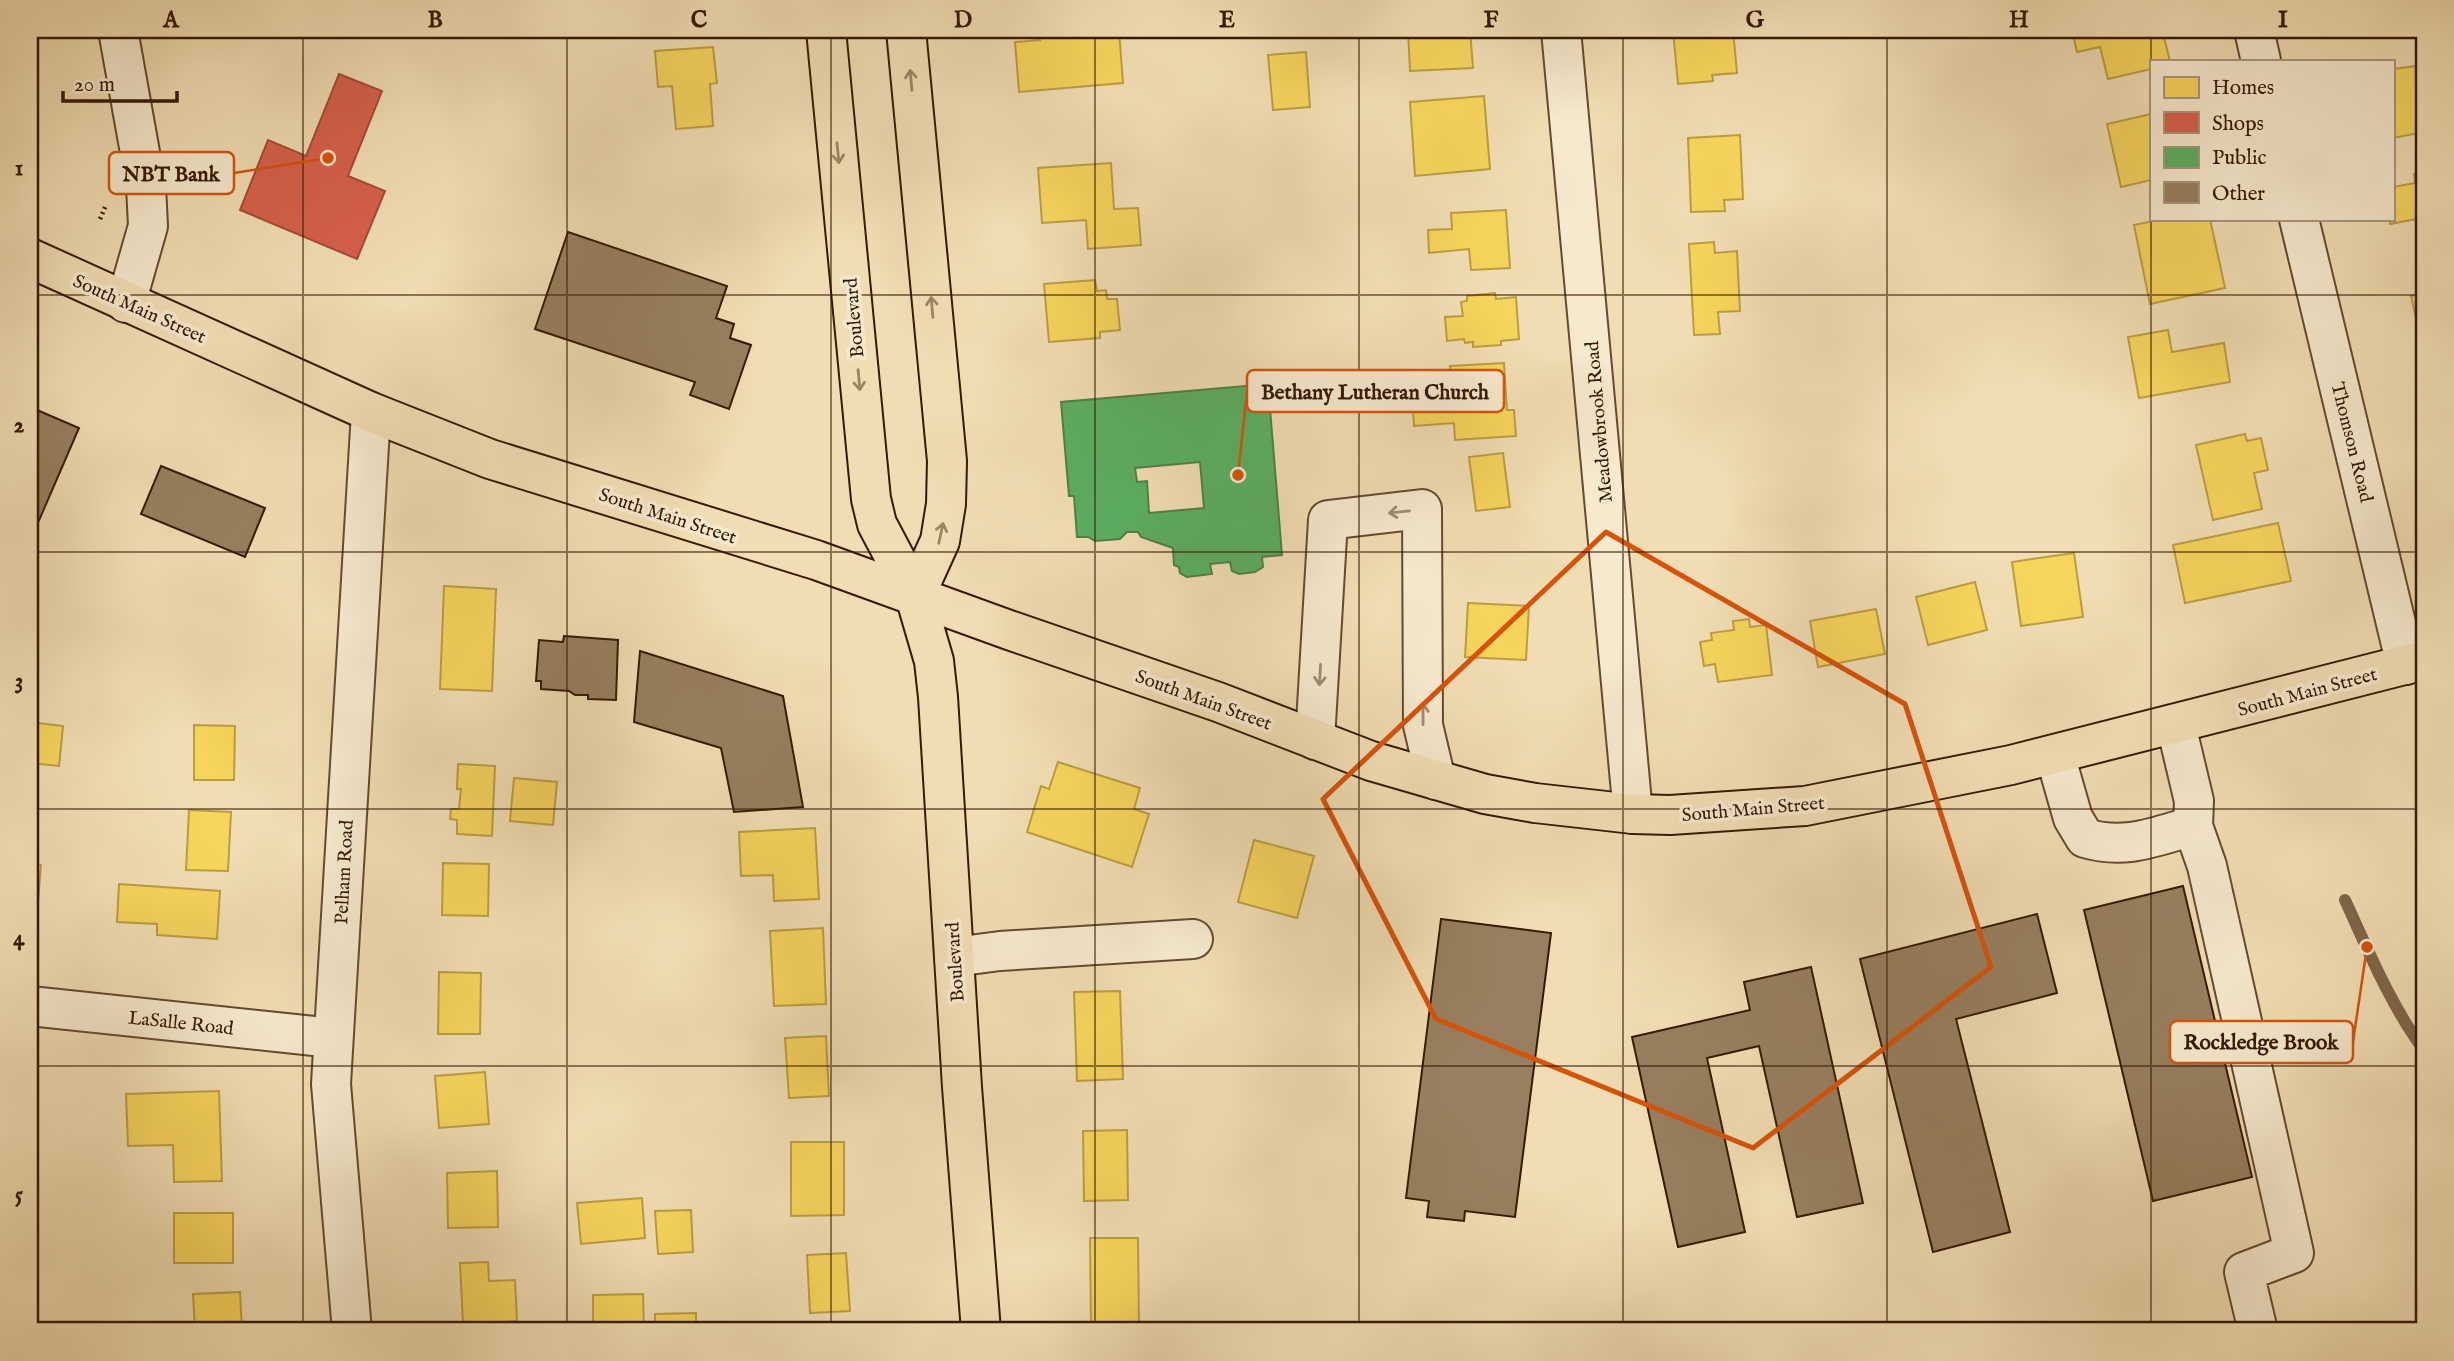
<svg xmlns="http://www.w3.org/2000/svg" width="2454" height="1361" font-family="'IM FELL English',serif">
<style>
.homes{fill:#f6d55c;stroke:#bc9d41;stroke-width:2}
.shops{fill:#d6604d;stroke:#a64b37;stroke-width:2}
.public{fill:#5aae61;stroke:#4f8145;stroke-width:2;fill-rule:evenodd}
.lines{fill:none;stroke-linecap:round;stroke-linejoin:round}
.stream{stroke:#806649;stroke-width:12}
.building{fill:#977f5f;stroke:#361903;stroke-width:2}
.minor-casing{stroke:#654a2f;stroke-width:42}
.major-casing{stroke:#361903;stroke-width:42}
.path{stroke:#361903;stroke-width:4.5;stroke-dasharray:2 3.5;stroke-linecap:butt}
.minor{stroke:#f6e9ce;stroke-width:38}
.major{stroke:#f1ddb3;stroke-width:38}
.oneway{stroke:#9d8564}
.oneway2{stroke:#a08b73}
.marked{fill:none;stroke:#d6530b;stroke-width:5;stroke-linejoin:round}
.grid{fill:none;stroke:#361903;stroke-width:2;stroke-opacity:0.55}
.labels{text-anchor:middle;stroke-width:7;stroke-linejoin:round;paint-order:stroke}
.street-label{font-size:19px;fill:#361903;stroke:#f6e9ce}
.leader{fill:none;stroke:#d6530b;stroke-width:2.5}
.callout-dot{fill:#d6530b;stroke:#f6e9ce;stroke-width:2.5}
.callout{fill:#f6e9ce;stroke:#d6530b;stroke-width:2.5}
.callout-label{font-size:21px;text-anchor:middle;font-weight:bold;fill:#361903}
.neatline{fill:none;stroke:#361903;stroke-width:2.5}
.grid-label{font-size:23px;text-anchor:middle;font-weight:bold;fill:#361903}
</style>
<rect width="100%" height="100%" fill="#f1ddb3"/>
<filter id="stains"><feTurbulence type="fractalNoise" baseFrequency=".00286" numOctaves="4"/><feColorMatrix values="0 0 0 0 .2 0 0 0 0 .09 0 0 0 0 .02 0 0 0 .5 -.17"/></filter>
<radialGradient id="worn" r=".72"><stop offset=".6" stop-color="#630" stop-opacity="0"/><stop offset="1" stop-color="#630" stop-opacity=".3"/></radialGradient>
<path class="homes" d="M1039,30H1119L1123,83L1019,92L1015,42L1040,40Z
M1408,30H1470L1473,68L1410,71Z
M1673,30H1733L1737,73L1712,75L1713,81L1678,84Z
M2072,30H2162L2170,61H2151V69L2108,79L2100,47L2077,52Z
M713,47L717,83L710,84L713,126L676,129L672,86L658,87L655,51Z
M1306,52L1310,107L1273,110L1268,55Z
M2424,65V86L2422,87L2424,132L2393,138V69Z
M1484,96L1490,169L1415,176L1410,102Z
M2151,114V180L2121,187L2107,124Z
M1740,135L1743,199L1724,200L1725,211L1691,212L1688,138Z
M1111,163L1114,209L1138,208L1141,245L1088,249L1086,220L1042,223L1038,168Z
M2424,171V227L2422,218L2390,224L2389,219H2393V187L2415,183L2414,174Z
M1506,210L1510,268L1471,270L1469,249L1429,253L1428,230L1452,229L1451,213Z
M2163,219H2210L2225,288L2150,304L2134,225Z
M1714,242L1715,253L1737,251L1740,311L1718,312L1720,334L1694,335L1689,244Z
M1095,280L1097,291L1106,290L1107,299H1117L1120,330L1100,332V338L1049,342L1044,284Z
M1495,293L1496,299L1516,297L1519,339L1501,341V345L1473,347V342L1465,343L1464,339L1447,341L1445,317L1463,316L1461,302L1467,301V296Z
M2424,293V330L2419,331L2411,296Z
M2168,330L2172,352L2224,343L2230,382L2139,398L2128,337Z
M1504,363L1507,410H1514L1516,436L1455,440L1454,423L1414,426L1411,376L1451,373L1450,366Z
M2245,434L2247,441L2261,438L2268,470L2254,473L2262,509L2213,520L2196,445Z
M1503,453L1510,507L1476,511L1469,457Z
M2278,523L2291,581L2185,603L2173,545Z
M2074,553L2083,617L2021,626L2012,562Z
M1975,582L1987,630L1928,645L1916,597Z
M444,586L496,589L492,691L440,689Z
M1468,603L1529,606L1526,660L1465,657Z
M1876,609L1885,654L1818,667L1810,621Z
M1749,619L1750,627L1766,625L1772,675L1718,682L1715,664L1704,666L1700,642L1712,640L1711,633L1734,630L1733,621Z
M30,722L63,726L59,766L30,763Z
M194,725L235,726L234,780H194Z
M1058,762L1140,788L1134,809L1149,814L1132,867L1027,832L1041,786L1049,789Z
M458,764L495,766L492,836L457,834V820L450,819L451,809H459L461,789H457Z
M514,778L557,782L553,825L510,821Z
M189,810L231,812L228,871L186,870Z
M815,828L819,899L774,901L773,875L741,876L739,832Z
M1254,840L1314,856L1297,918L1238,902Z
M443,863L489,864L488,916L442,915Z
M30,864L41,865L36,927H30Z
M119,884L220,891L217,939L157,935V924L117,922Z
M823,928L826,1004L774,1006L770,931Z
M439,972L481,973L480,1034H438Z
M1120,991L1123,1079L1077,1081L1074,992Z
M826,1036L829,1096L789,1098L785,1038Z
M485,1072L489,1124L439,1128L435,1076Z
M219,1091L222,1181L174,1182L173,1145L128,1146L126,1094Z
M1127,1130L1128,1200L1084,1201L1083,1131Z
M791,1142H844V1215L791,1216Z
M497,1171L498,1227L448,1228L447,1173Z
M642,1198L645,1238L581,1244L577,1203Z
M691,1210L693,1252L658,1254L655,1211Z
M174,1213H233V1263H174Z
M1090,1238H1138L1139,1324L1091,1325Z
M846,1253L850,1311L810,1313L807,1255Z
M488,1262L489,1281L515,1280L517,1321L463,1324L460,1263Z
M240,1292L242,1331H195L193,1294Z
M643,1294L644,1331H593V1295Z
M696,1313V1331H655V1314Z"/>
<path class="shops" d="M339,74L382,91L348,176L385,191L357,259L240,210L268,140L306,156Z"/>
<path class="public" d="M1268,384L1282,555L1262,557L1263,567L1255,572L1239,574L1232,571L1230,562L1210,564L1212,574L1187,577L1180,573L1179,567L1174,565L1173,548L1141,537L1138,532H1127L1120,539L1095,541L1088,537H1077L1074,496H1069L1061,402ZM1200,462L1204,508L1149,513L1147,481L1137,482L1135,468Z"/>
<g class="lines">
<path class="stream" d="M2345,900C2367,948 2392,1008 2424,1050"/>
</g>
<path class="building" d="M568,232L727,286L716,318L734,324L730,338L751,345L729,409L690,395L695,382L535,329Z
M30,407L79,428L34,532L30,530Z
M161,466L265,508L245,557L141,514Z
M564,636L618,640L616,700L588,699V695H575L569,691L541,689V681H536L539,640L563,642Z
M640,651L783,696L803,807L734,812L721,748L634,722Z
M2183,886L2252,1177L2153,1201L2084,910Z
M2037,914L2057,993L1956,1019L2010,1232L1933,1252L1860,959Z
M1441,919L1551,933L1515,1217L1465,1211L1464,1221L1427,1217L1429,1201L1406,1198Z
M1811,967L1863,1203L1797,1217L1759,1046L1707,1058L1745,1232L1678,1247L1632,1037L1750,1010L1744,982Z"/>
<g class="lines">
<g class="minor-casing">
<path id="minor" d="M118,30L146,186L148,226L126,303
M1561,30L1633,814
M2254,30L2261,61
M2299,219L2406,665
M1315,740L1328,520L1422,509L1423,725L1436,780
M2055,755L2073,818L2085,838C2125,850 2154,837 2193,826L2194,801L2176,725
M2193,826L2207,866L2294,1253L2244,1272L2258,1331
M954,957L1000,951L1193,939
M30,1006L333,1038
M352,1331L331,1084L371,412"/>
</g>
<g class="major-casing">
<path id="major" d="M826,30L871,499L877,524L915,596L934,661L938,697L962,1087L981,1331
M906,30L947,461L946,504L940,541L915,596
M30,258L371,412L490,459L816,560L1009,630L1218,702L1371,761L1485,794L1535,803L1633,814L1670,815L1805,806L2011,765L2424,660"/>
</g>
<path class="path" d="M100,219L106,205"/>
<use href="#minor" class="minor"/>
<use href="#major" class="major"/>
</g>
<defs><path id="oneway-shaft" d="M-6 0H5M1.5-3L5.5 0L1.5 3" fill="none" stroke-width="1.6" stroke-linecap="round" stroke-linejoin="round" transform="scale(1.75)"/></defs>
<g class="oneway">
<use href="#oneway-shaft" transform="translate(911 80) rotate(-95)"/>
<use href="#oneway-shaft" transform="translate(838 153) rotate(84)"/>
<use href="#oneway-shaft" transform="translate(932 307) rotate(-95)"/>
<use href="#oneway-shaft" transform="translate(859 380) rotate(85)"/>
<use href="#oneway-shaft" transform="translate(941 533) rotate(-78)"/>
</g>
<g class="oneway2">
<use href="#oneway-shaft" transform="translate(1399 512) rotate(174)"/>
<use href="#oneway-shaft" transform="translate(1320 675) rotate(93)"/>
<use href="#oneway-shaft" transform="translate(1423 714) rotate(-90)"/>
</g>
<path class="marked" d="M1606,532L1905,704L1991,967L1753,1148L1436,1019L1323,799Z"/>
<path class="grid" d="M303,30V1331M567,30V1331M831,30V1331M1095,30V1331M1359,30V1331M1623,30V1331M1887,30V1331M2151,30V61M2151,219V1331M30,295H2424M30,552H2424M30,809H2424M30,1066H2424"/>
<g class="labels">
<g class="street-label">
<text transform="translate(140 308) rotate(24)" y="7">South Main Street</text>
<text transform="translate(853 318) rotate(-95)" y="7">Boulevard</text>
<text transform="translate(1598 422) rotate(-95)" y="7">Meadowbrook Road</text>
<text transform="translate(2353 442) rotate(76)" y="7">Thomson Road</text>
<text transform="translate(668 515) rotate(18)" y="7">South Main Street</text>
<text transform="translate(2307 691) rotate(-15)" y="7">South Main Street</text>
<text transform="translate(1204 699) rotate(20)" y="7">South Main Street</text>
<text transform="translate(1753 808) rotate(-5)" y="7">South Main Street</text>
<text transform="translate(343 872) rotate(-87)" y="7">Pelham Road</text>
<text transform="translate(954 962) rotate(-94)" y="7">Boulevard</text>
<text transform="translate(181 1022) rotate(6)" y="7">LaSalle Road</text>
</g>
</g>
<path class="leader" d="M328 158L234 173M1238 475L1247 391M2367 947L2353 1042"/>
<g class="callout-dot">
<circle cx="328" cy="158" r="7"/>
<circle cx="1238" cy="475" r="7"/>
<circle cx="2367" cy="947" r="7"/>
</g>
<g class="callout">
<rect x="109" y="152" width="125" height="42" rx="7"/>
<rect x="1247" y="370" width="257" height="42" rx="7"/>
<rect x="2170" y="1021" width="183" height="42" rx="7"/>
</g>
<g class="callout-label">
<text x="171" y="181">NBT Bank</text>
<text x="1375" y="399">Bethany Lutheran Church</text>
<text x="2261" y="1049">Rockledge Brook</text>
</g>
<rect width="2454" height="1361" fill="none" stroke="#f1ddb3" stroke-width="77"/>
<rect x="2150" y="60" width="245" height="161" fill="#f6e9ce" stroke="#a9967d" stroke-width="2"/>
<rect x="2164" y="77" width="35" height="21" fill="#f6d55c" stroke="#a9967d" stroke-width="2"/>
<text x="2212" y="94" font-size="21" fill="#361903">Homes</text>
<rect x="2164" y="112" width="35" height="21" fill="#d6604d" stroke="#a9967d" stroke-width="2"/>
<text x="2212" y="130" font-size="21" fill="#361903">Shops</text>
<rect x="2164" y="147" width="35" height="21" fill="#5aae61" stroke="#a9967d" stroke-width="2"/>
<text x="2212" y="164" font-size="21" fill="#361903">Public</text>
<rect x="2164" y="182" width="35" height="21" fill="#977f5f" stroke="#a9967d" stroke-width="2"/>
<text x="2212" y="200" font-size="21" fill="#361903">Other</text>
<path d="M63 91v10h114v-10" fill="none" stroke="#361903" stroke-width="3.5"/>
<text x="74" y="91" font-size="21" fill="#361903" stroke="#f6e9ce" stroke-width="5" paint-order="stroke">20 m</text>
<rect x="38" y="38" width="2378" height="1284" class="neatline"/>
<g class="grid-label">
<text x="171" y="27">A</text>
<text x="435" y="27">B</text>
<text x="699" y="27">C</text>
<text x="963" y="27">D</text>
<text x="1227" y="27">E</text>
<text x="1491" y="27">F</text>
<text x="1755" y="27">G</text>
<text x="2019" y="27">H</text>
<text x="2283" y="27">I</text>
<text x="19" y="175">1</text>
<text x="19" y="432">2</text>
<text x="19" y="688">3</text>
<text x="19" y="945">4</text>
<text x="19" y="1202">5</text>
</g>
<rect width="100%" height="100%" filter="url(#stains)"/>
<rect width="100%" height="100%" fill="url(#worn)"/>
</svg>
